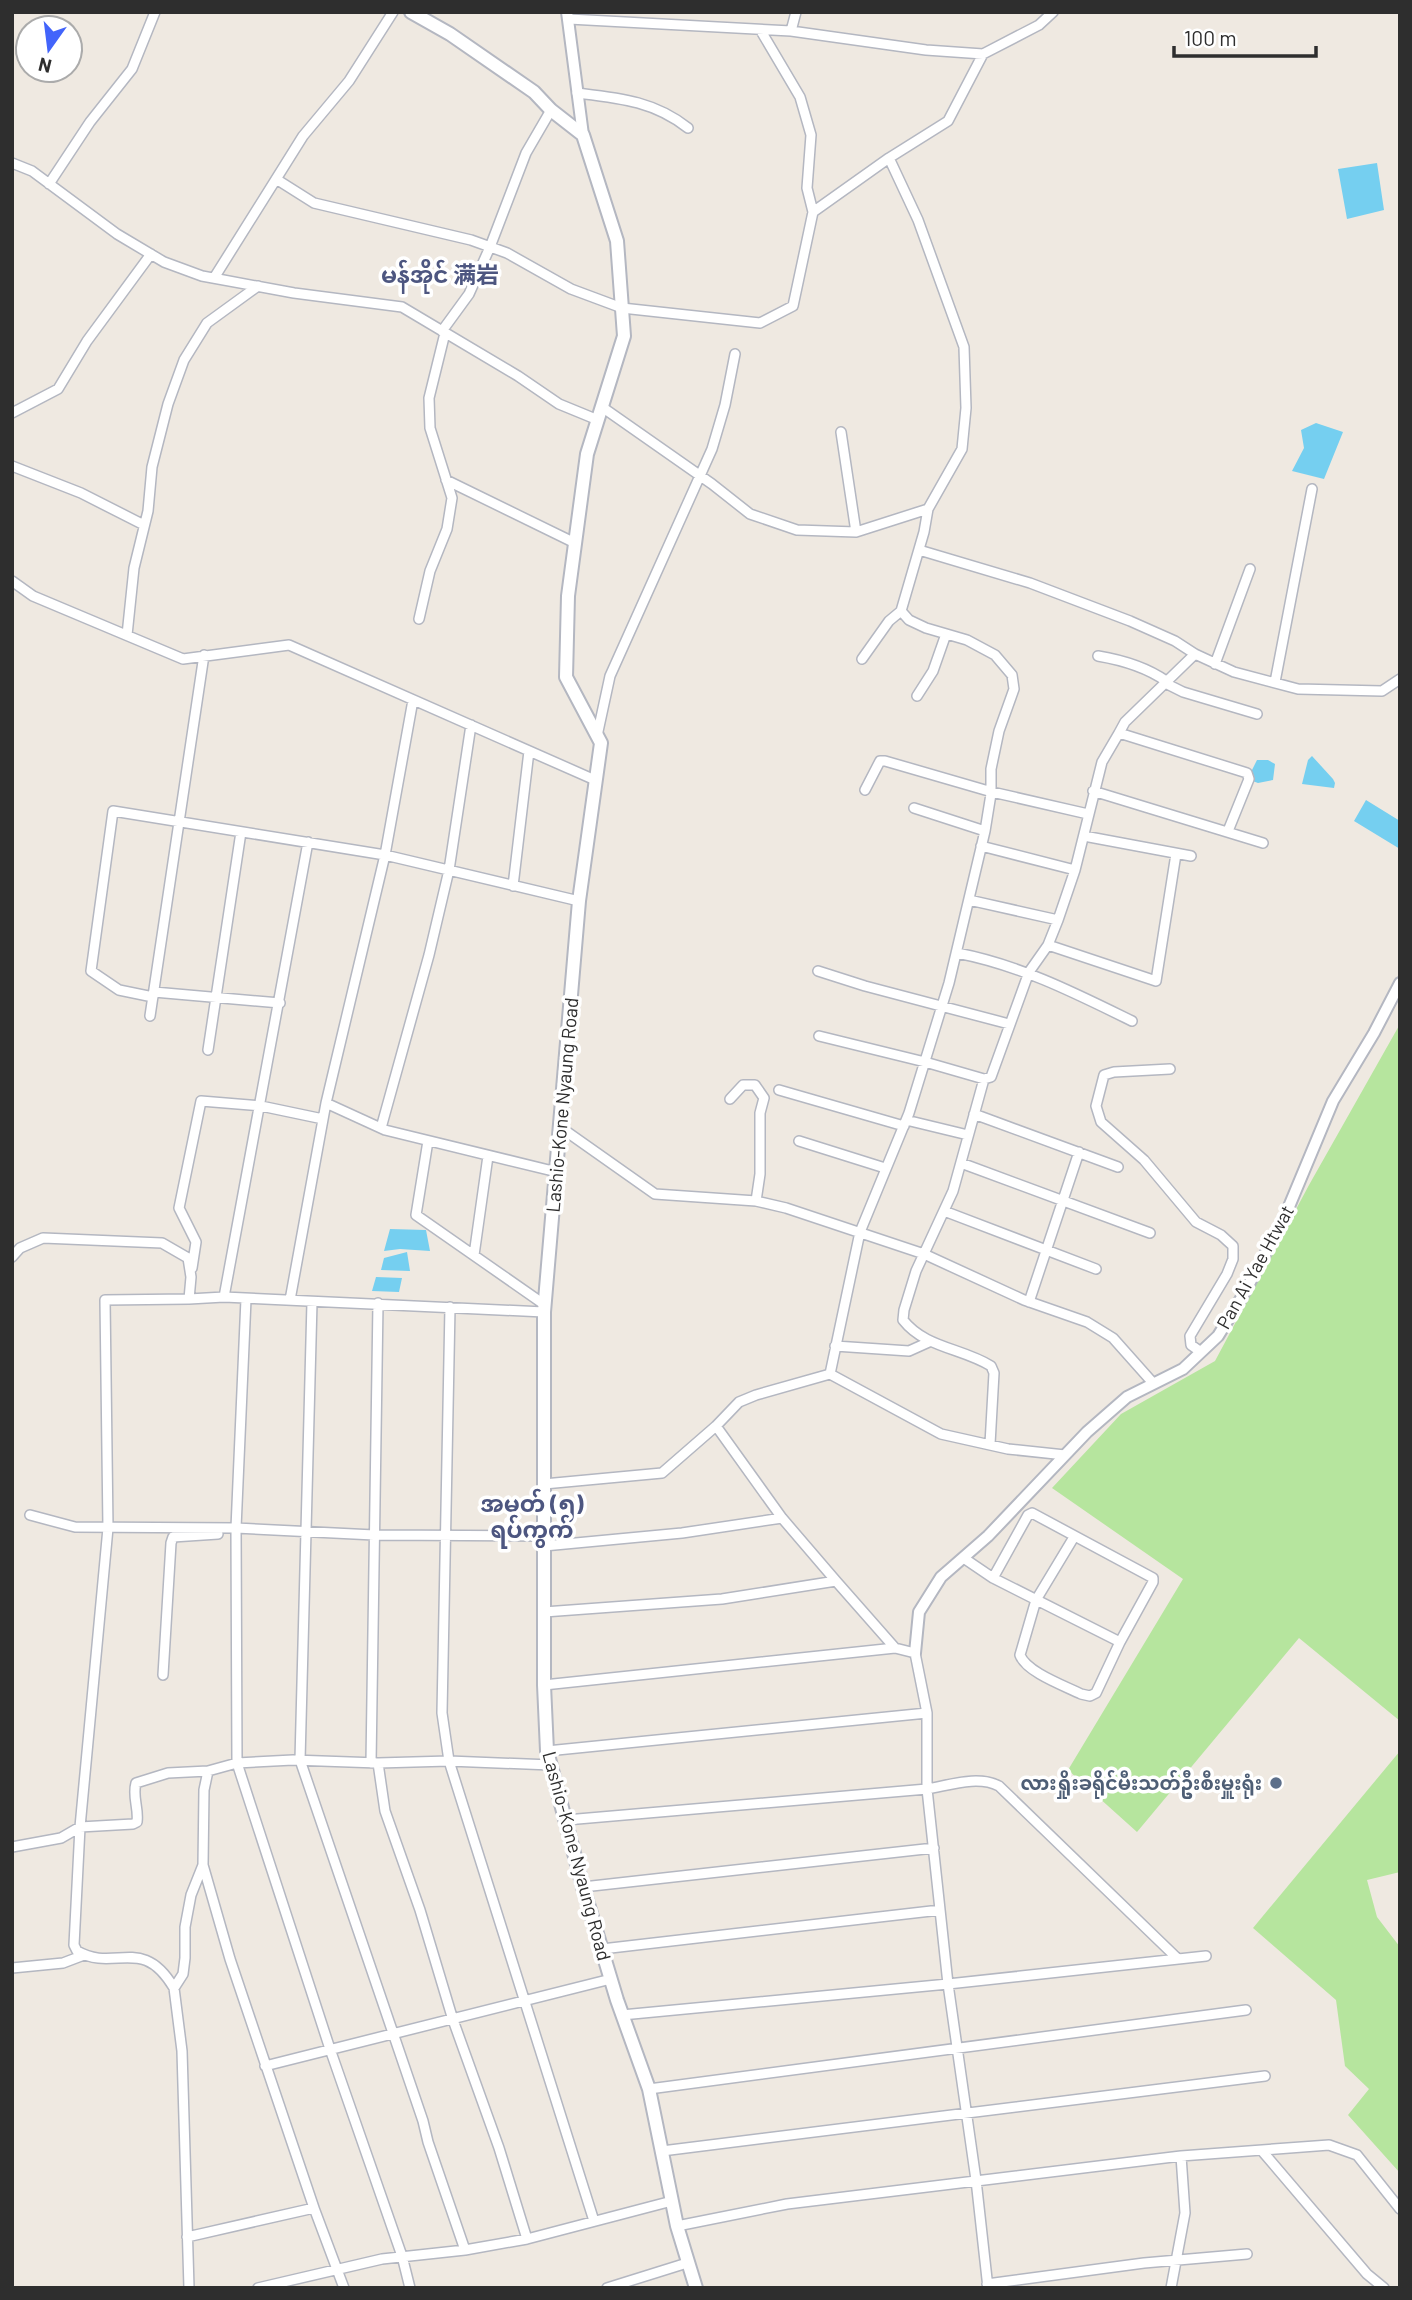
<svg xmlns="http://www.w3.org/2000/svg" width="1412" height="2300" font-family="Barlow,'Noto Sans SC','Noto Sans Myanmar',sans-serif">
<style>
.green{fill:#b6e59e}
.water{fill:#75cff0}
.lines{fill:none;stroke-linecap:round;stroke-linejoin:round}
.minor-casing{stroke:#b4b7c1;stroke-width:12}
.tertiary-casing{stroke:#b4b7c1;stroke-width:14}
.secondary-casing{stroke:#b4b7c1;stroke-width:16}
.minor{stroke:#fff;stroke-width:9}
.tertiary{stroke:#fff;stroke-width:10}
.secondary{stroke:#fff;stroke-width:12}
.service-dot{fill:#5c6f8a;stroke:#fff;stroke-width:2.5}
.labels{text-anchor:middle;stroke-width:7;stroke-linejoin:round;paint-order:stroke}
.street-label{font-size:19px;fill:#2e2e2e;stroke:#fff}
.service-label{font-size:19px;font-weight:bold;fill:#4e5e75;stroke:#fff;text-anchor:end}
.quarter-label{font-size:23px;font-weight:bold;fill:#4d5680;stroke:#fff}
</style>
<rect width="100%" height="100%" fill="#efe9e1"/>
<path class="green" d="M1400,1024V1721L1299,1638L1137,1832L1068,1770L1183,1579L1052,1488L1121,1414L1215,1361L1309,1185Z
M1400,1751V1872L1367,1880L1377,1917L1400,1947V2173L1348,2115L1369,2089L1345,2066L1336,2000L1253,1928Z"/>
<path class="water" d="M1377,163L1384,210L1347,219L1338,169Z
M1316,423L1343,432L1324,479L1292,471L1304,448L1301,430Z
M1312,756L1333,779L1335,783L1334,788L1302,784L1308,760Z
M1257,760H1268L1275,764L1273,780L1258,783L1250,780L1252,770Z
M1366,800L1400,821V849L1354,821Z
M390,1229L426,1230L430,1251L400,1249L384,1251Z
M407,1252L410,1271L381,1270L384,1258Z
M376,1277L402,1278L399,1292L372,1291Z"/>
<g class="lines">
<g class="minor-casing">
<path id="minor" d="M569,19L791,31L926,50L983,54L1039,25L1053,12
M761,31L800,97L811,135L807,188L813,212
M791,31L796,12
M577,93C619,98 654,101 688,128
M12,163L32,171L117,234L164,262L202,276L294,293L402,307L518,376L559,404L598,420
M276,179L314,203L471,240L507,253L571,289L622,308L760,323L793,306L813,212L889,158L948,121L983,54
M49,184L90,122L132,69L155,12
M214,278L303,136L349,81L393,12
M442,331L469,294L490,247L526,153L551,110
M602,407L712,484L750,514L797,530L856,532L928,509L962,449L966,408L964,347L918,220L889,158
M12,413L58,389L87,341L151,254
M841,432L856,532
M12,466L81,493L144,525
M446,480L575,543
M919,550L1030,583L1130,621L1175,641L1195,654L1234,672L1298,689L1382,691L1400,679
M12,581L33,596L183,659L289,645L595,780
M419,619L430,571L447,529L452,498L430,428L429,398L445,333
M127,635L134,568L148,511L152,467L168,404L184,360L207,323L258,286
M1195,654L1125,722L1119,733L1247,773L1249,779L1228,831
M1098,656C1122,660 1146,667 1166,681
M862,659L889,621L901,611
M1215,664L1250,569
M1275,682L1312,489
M1165,683L1183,692L1257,714
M917,696L933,671L946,634
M597,736L610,676L712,449L725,405L735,354
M865,790L880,761H885L992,792L1088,814
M1093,791L1263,843
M914,808L985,831
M1084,836L1191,856
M981,846L1075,870
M513,886L529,751
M969,900L1058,920
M1048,945L1156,981L1176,854
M957,953C1020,965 1075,993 1132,1021
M818,971L865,986L1009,1024
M154,992L280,1003
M153,997L119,990L91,971L113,811L385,855L579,901
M150,1016L204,655
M819,1036L925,1062L984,1079L991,1077L1029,972L1048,945L1058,920L1075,870L1102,762L1119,733
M208,1050L241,832
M1170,1069L1114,1072L1104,1075L1096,1106L1101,1122L1144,1160L1196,1222L1221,1235L1233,1246V1259L1227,1274L1190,1336L1191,1345L1201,1352
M984,1079L953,1191L916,1271L904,1310L903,1320C925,1348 962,1348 991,1366L994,1373L990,1444
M779,1090L904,1126
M730,1099L743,1085H755L764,1098L760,1113V1174L756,1201
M326,1103L385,1130L557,1172
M974,1114L1118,1167
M906,1120L968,1135
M560,1127L655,1194L756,1201L786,1208L924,1254L1024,1300L1087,1322L1113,1338L1153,1383
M381,1128L429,955L449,870L471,725
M428,1141L416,1215L545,1305
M799,1141L885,1168
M961,1163L1150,1233
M944,1211L1096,1269
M474,1255L488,1156
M12,1257L20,1248L43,1238L162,1243L188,1258L191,1277L189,1299L224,1297L544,1312
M192,1268L196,1242L179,1208L201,1101L261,1106L323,1119
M224,1297L308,842
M246,1299L236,1528L237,1763L330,2049L402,2256L410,2288
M290,1300L326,1103L385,855L413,700
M312,1302L300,1760L423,2121L428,2142L465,2250
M1029,1302L1079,1152
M450,1307L442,1713L449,1761L594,2221
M835,1346L909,1351L929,1342
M830,1374L941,1434L1008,1449L1065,1455
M716,1426L739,1402L756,1395L830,1374L860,1232L909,1113L949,983L985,831L991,794V769L999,731L1014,689L1012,675L995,655L967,640L926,628L909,620L901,611L924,532L928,509
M544,1484L662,1473L716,1426L782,1518L836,1581L895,1648L915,1653L927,1713V1789L948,1984L976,2180L988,2288
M30,1515L75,1527L236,1528L374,1535L545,1536
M544,1546L682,1533L782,1518
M965,1559L993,1578L1120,1642
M993,1578L1028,1515L1032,1513L1153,1578V1582L1120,1642L1096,1693L1090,1696L1081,1694C1065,1686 1026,1672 1020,1655L1036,1600L1074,1537
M544,1612L722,1599L836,1581
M163,1675L171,1543L173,1537L218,1534
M544,1685L895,1648
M547,1751L927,1713
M371,1763L378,1303
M378,1763L385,1811L420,1910L453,2020L499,2148L527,2239
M208,1771L204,1790L203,1865L230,1959L314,2208
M566,1820L927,1789C950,1785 978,1775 999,1786L1178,1959
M12,1847L61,1838L80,1827L133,1824L137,1822C139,1808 132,1797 136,1783L168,1773L208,1771L237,1763L293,1760L378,1763L449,1761L551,1765
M583,1887L934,1848
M602,1949L940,1910
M12,1968L63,1963L84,1955
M174,1988C142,1934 115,1973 77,1951L74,1945L80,1827L108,1528L105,1300L189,1299
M622,2015L948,1984L1206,1956
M265,2066L611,1979
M649,2089L1246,2010
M662,2151L1265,2076
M1263,2152L1367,2274L1384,2288
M677,2226L787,2204L1181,2156L1329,2145L1357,2155L1400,2209
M187,2237L314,2208L344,2288
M987,2284L1144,2263L1247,2254
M189,2288L182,2051L174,1988L183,1974L185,1958V1927L191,1895L203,1865
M258,2288L382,2259L465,2250L527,2239L672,2201
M607,2288L687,2263
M1171,2288L1185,2213L1181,2156"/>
</g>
<g class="tertiary-casing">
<path id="tertiary" d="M567,12L583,135
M915,1653L919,1612L941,1577L988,1536L1087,1432L1127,1397L1183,1369L1218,1336L1242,1297L1283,1221L1333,1101L1374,1033L1400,983"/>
</g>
<g class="secondary-casing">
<path id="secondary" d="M411,12L450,34L534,92L551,110L583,135L617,241L624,336L587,454L568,596L566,677L601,743L579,901L544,1312V1685L547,1751L583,1887L617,2000L649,2089L677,2226L696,2288"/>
</g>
<use href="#minor" class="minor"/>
<use href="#tertiary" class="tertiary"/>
<use href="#secondary" class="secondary"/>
</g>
<circle class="service-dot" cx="1276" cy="1783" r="7"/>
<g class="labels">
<g class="street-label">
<text transform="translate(562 1105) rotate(-85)" y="7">Lashio-Kone Nyaung Road</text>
<text transform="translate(1255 1267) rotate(-61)" y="7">Pan Ai Yae Htwat</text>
<text transform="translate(577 1856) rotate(75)" y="7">Lashio-Kone Nyaung Road</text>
</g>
<g class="service-label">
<text x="1262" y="1790">လားရှိုးခရိုင်မီးသတ်ဦးစီးမှူးရုံး</text>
</g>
<g class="quarter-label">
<text x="440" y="283">မန်အိုင် 满岩</text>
<text x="532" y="1512">အမှတ် (၅)<tspan x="532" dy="26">ရပ်ကွက်</tspan></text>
</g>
</g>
<rect width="1412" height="2300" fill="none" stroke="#2e2e2e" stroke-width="28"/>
<g transform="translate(49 49) rotate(194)"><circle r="33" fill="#ffffff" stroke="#ababab" stroke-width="2"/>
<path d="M0-5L12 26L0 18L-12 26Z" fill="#4264fb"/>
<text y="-10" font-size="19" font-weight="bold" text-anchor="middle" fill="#2e2e2e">N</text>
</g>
<path d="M1174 46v10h142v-10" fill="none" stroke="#2e2e2e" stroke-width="3.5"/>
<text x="1184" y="46" font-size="21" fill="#2e2e2e" stroke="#ffffff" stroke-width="5" paint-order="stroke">100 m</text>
</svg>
